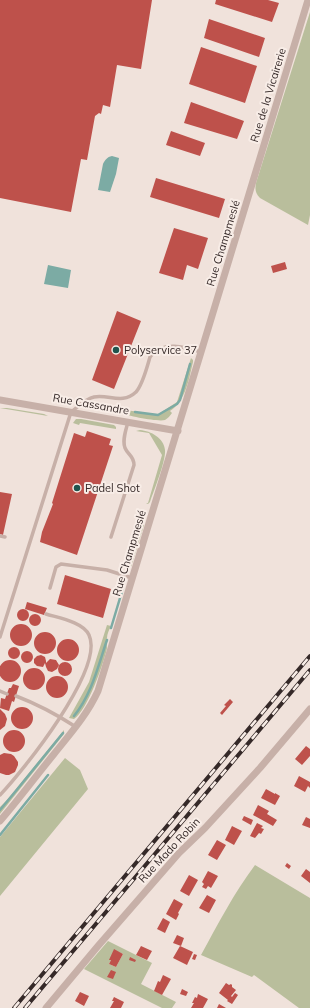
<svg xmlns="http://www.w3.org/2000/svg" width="310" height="1008" font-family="Mulish,sans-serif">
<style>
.green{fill:#b9be9c;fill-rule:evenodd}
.water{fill:#7caba4}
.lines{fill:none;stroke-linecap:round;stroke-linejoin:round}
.stream{stroke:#7caba4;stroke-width:2.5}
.building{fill:#be514b}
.lane{stroke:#c7b0a8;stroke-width:3.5}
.street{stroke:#c7b0a8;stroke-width:7}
.rail-casing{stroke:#352928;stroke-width:4}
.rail{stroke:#f8ede7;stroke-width:2.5;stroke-dasharray:8;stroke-linecap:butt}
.poi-dot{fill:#20534d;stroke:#f8ede7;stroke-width:1.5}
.labels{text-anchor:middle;stroke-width:4;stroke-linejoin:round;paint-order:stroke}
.street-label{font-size:11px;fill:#352928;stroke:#f8ede7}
.poi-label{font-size:11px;fill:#352928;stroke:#f8ede7;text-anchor:start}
</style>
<rect width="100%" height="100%" fill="#f0e2db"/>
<path class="green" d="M310,12V215L308,225L260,198C255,193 255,189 256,183Z
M191,358L193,360V362C189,378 186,401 170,411L172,413C170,416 168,418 165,420C158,422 128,416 121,413L120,409L157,415L177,402Z
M0,408H7L44,414L48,416Z
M76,419H81L114,425L116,427V429L80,423L79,425L73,423Z
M140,430C151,431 164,438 165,450C166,461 154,490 150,502L148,504H146L148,503L162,455L149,433L136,431Z
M141,522L143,523L144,525L131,567L129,569L127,568L142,523Z
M107,625L111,626C109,630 107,634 107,638C106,641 107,645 107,648C104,663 87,711 74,719L69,718L89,682Z
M64,730V734L0,814V807L7,800Z
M65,758L80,770L88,789L0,896V837Z
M255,865L310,898V1008H299L254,975L252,977L201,955C218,924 234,893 255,865Z
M108,941L152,963L141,984L176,1002L172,1008H162L84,969ZM114,950L123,954L116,967L109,964L111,960H110Z"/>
<path class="water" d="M112,156L119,158L116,174L110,192L98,190L103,164C105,160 107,157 112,156Z
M48,265L71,270L68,288L44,284Z"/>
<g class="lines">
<path class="stream" d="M135,412L158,415L177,404L180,400L190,364
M111,628L123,588
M74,716C92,694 98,666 107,640
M0,810L15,792L63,733
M0,835L48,775"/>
</g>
<path class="building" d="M0,0H152L141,69L117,65L110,107L103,105L101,114L99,113L95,116L87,160L81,159L71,212L0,198Z
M216,0H268L279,3L272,22L215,4Z
M209,19L265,38L259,57L204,38Z
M201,47L257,66L245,103L189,84Z
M191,102L244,121L237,139L184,123Z
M171,131L205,143L200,156L166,145Z
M156,178L225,199L219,218L150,197Z
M174,228L208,238L198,269L187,265L183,280L159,273Z
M285,262L287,269L273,273L271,266Z
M117,311L141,321L114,389L92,380Z
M87,431L111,439L109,445L113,446L77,555L40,542L42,532L53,504L52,503L74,433L85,437Z
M0,492L12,494L3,535L0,534Z
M65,575L111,589L103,618L57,604Z
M27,602L47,608L44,615L25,609Z
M17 615a6 6 0 1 1 12 0a6 6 0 1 1-12 0Z
M29 620a6 6 0 1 1 12 0a6 6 0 1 1-12 0Z
M10 635a11 11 0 1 1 22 0a11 11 0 1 1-22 0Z
M34 643a11 11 0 1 1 22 0a11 11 0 1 1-22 0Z
M57 650a11 11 0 1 1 22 0a11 11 0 1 1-22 0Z
M8 653a6 6 0 1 1 12 0a6 6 0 1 1-12 0Z
M21 657a6 6 0 1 1 12 0a6 6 0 1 1-12 0Z
M41,655L45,657L46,661V663L50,659L56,660L59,665L57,669L52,672L48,671L46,667L45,663L43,667L37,666L34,663V659L37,656Z
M-1 671a11 11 0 1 1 22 0a11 11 0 1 1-22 0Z
M58 669a7 7 0 1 1 14 0a7 7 0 1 1-14 0Z
M23 679a11 11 0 1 1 22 0a11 11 0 1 1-22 0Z
M46 687a11 11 0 1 1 22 0a11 11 0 1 1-22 0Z
M13,684L19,686L14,702L12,701L9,711L0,708L1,698L5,699L9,688H11Z
M230,699L233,702L222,715L220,713L226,706L224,705Z
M11 718a11 11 0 1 1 22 0a11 11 0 1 1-22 0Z
M0,709L5,714L7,719L5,726L0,730Z
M3 741a11 11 0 1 1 22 0a11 11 0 1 1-22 0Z
M306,746L310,749V756L302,765L295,759Z
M4,753L11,754L14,756L18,762V765L15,772L9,775H6L0,773V755Z
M299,776L310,782V788L308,786L305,792L294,786Z
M266,789L275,794V793L280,796L275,805L261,798Z
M258,805L269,811L267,814L277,820L273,826L253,815Z
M244,816L253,820L251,825L242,820Z
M306,817L310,819V828L302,825Z
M257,823L263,826L261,828L264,829L261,834L259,833L255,838L250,836Z
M232,826L242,831L234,845L225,840Z
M217,840L226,845L217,860L208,855Z
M287,863L291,866L289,869L285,866Z
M306,869L310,872V883L301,876Z
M208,871L218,876L211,888L208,886L206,889L202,887L204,884L202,882Z
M189,875L198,880L189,896L180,891Z
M207,895L216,900L209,913L199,908Z
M174,899L183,904L178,913L179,914L176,920L166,914Z
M163,918L170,922L165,933L157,929Z
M177,935L184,938L181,946L173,943Z
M141,946L152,951L147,960L136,955Z
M180,946L193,952L187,965L173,958Z
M114,949L123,954L116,967L109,964L111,960H109Z
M194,954L197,955L195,960L192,959Z
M130,957L136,960L135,962L129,960Z
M111,970L116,972L113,979L107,977Z
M163,975L171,979L162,995L154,991L158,981L160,982Z
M226,983L229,985L231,984L232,985V987L236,990L231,996L232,997L235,993L238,995L232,1004L227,1001L228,1000L219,993Z
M182,989L188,992L186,996L180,994Z
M80,992L89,996L84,1006L75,1001Z
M198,994L208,999L203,1008H191L194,1003H192L195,997L197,998Z
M114,997L124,1002L121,1008H110L114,1001H112Z
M219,1004L226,1008H217Z"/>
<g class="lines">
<path class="lane" d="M0,536L5,537
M111,537L134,465C134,456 128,455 125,448C122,440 126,430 128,422
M50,588L56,567L61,564L107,570L132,578
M0,637L71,412C78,407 85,399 94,397C109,394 122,405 136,392C143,384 147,367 150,357C162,340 185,347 201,352
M0,691L7,694
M16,696C37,704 56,714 76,727
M0,795C23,771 105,669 89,635C83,622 59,618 46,614"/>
<path class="street" d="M0,400L178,431
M0,821C19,799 36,776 54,754C70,734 87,715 98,691L308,0
M46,1008L98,946L179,853L205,828L260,768L310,709"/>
<g class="rail-casing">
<path id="rail" d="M14,1008L310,656
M25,1008L310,670"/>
</g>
<use href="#rail" class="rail"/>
</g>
<g class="poi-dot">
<circle cx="116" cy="350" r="4"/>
<circle cx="77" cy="488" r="4"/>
</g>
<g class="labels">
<g class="street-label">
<text transform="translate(268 95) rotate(-73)" y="4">Rue de la Vicairerie</text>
<text transform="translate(223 243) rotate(-73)" y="4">Rue Champmeslé</text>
<text transform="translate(91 404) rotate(10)" y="4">Rue Cassandre</text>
<text transform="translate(129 553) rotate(-73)" y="4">Rue Champmeslé</text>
<text transform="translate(169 850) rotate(-47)" y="4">Rue Mado Robin</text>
</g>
<g class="poi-label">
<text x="124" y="354">Polyservice 37</text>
<text x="85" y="492">Padel Shot</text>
</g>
</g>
</svg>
